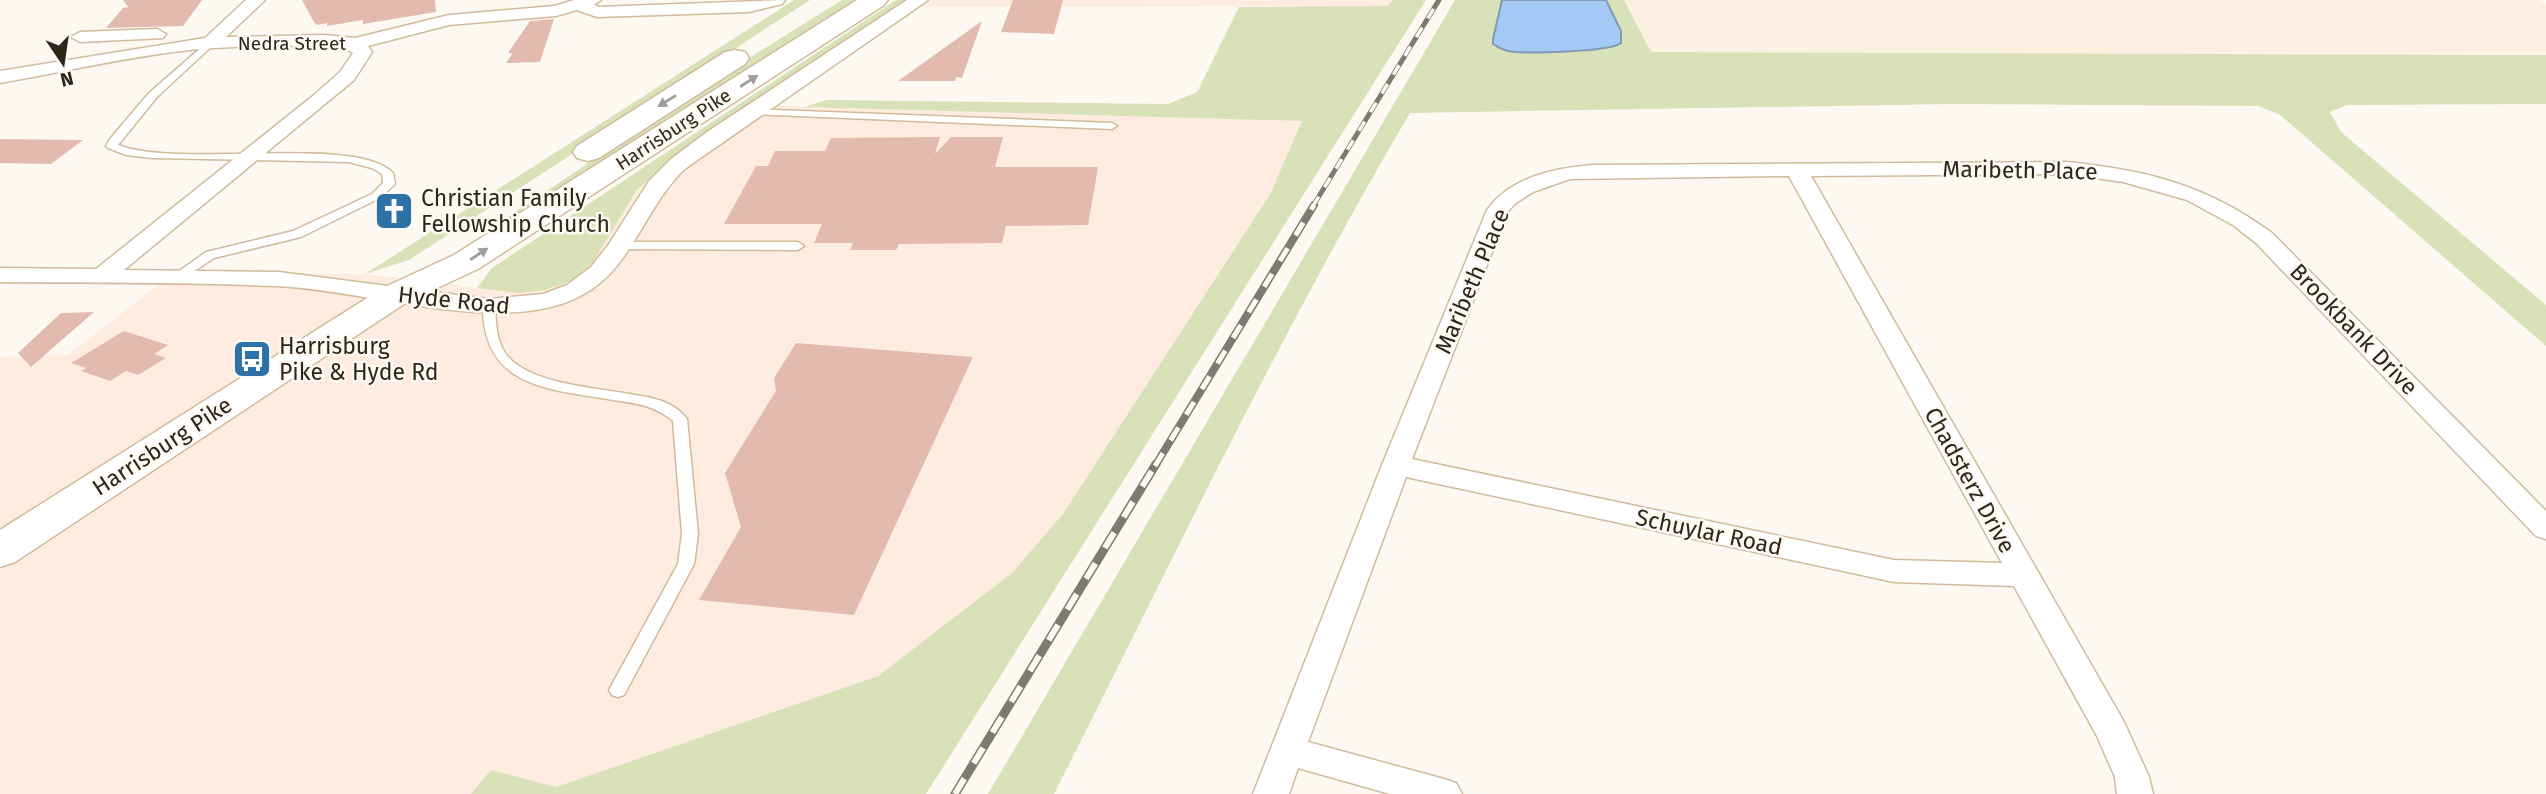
<svg xmlns="http://www.w3.org/2000/svg" width="2546" height="794" font-family="'Fira Sans',sans-serif">
<style>
.commercial{fill:#feece1}
.built{fill:#fbf0e1}
.green{fill:#d9e1b8}
.water{fill:#a5c9f5;stroke:#8298b3;stroke-width:2}
.building{fill:#e2bbae}
.lines{fill:none;stroke-linecap:round;stroke-linejoin:round}
.service-casing{stroke:#d1bb9c;stroke-width:3}
.minor-casing{stroke:#d1bb9c;stroke-width:3}
.primary-casing{stroke:#d1bb9c;stroke-width:3}
.service{fill:#fff;fill-rule:evenodd}
.minor{fill:#fff;fill-rule:evenodd}
.primary{fill:#fff;fill-rule:evenodd}
.rail-far2-casing{stroke:#80796f;stroke-width:5}
.rail-far1-casing{stroke:#80796f;stroke-width:8}
.rail-casing{stroke:#80796f;stroke-width:9}
.rail-far2{stroke:#fdf9f2;stroke-width:3.5;stroke-dasharray:11;stroke-linecap:butt}
.rail-far1{stroke:#fdf9f2;stroke-width:5;stroke-dasharray:15;stroke-linecap:butt}
.rail{stroke:#fdf9f2;stroke-width:6;stroke-dasharray:18;stroke-linecap:butt}
.oneway{fill:#a19d98}
.labels{text-anchor:middle;stroke-width:5;stroke-linejoin:round;paint-order:stroke}
.far-street-label{font-size:19px;fill:#2f261a;stroke:#fdf9f2}
.street-label{font-size:23px;fill:#2f261a;stroke:#fdf9f2}
.poi-label{font-size:23px;fill:#2f261a;stroke:#fdf9f2;text-anchor:start}
</style>
<rect width="100%" height="100%" fill="#fdf9f2"/>
<path class="commercial" d="M911,0H1393L1389,6L900,7Z
M755,103L804,107L1302,121L1270,193L1063,514L1013,573L878,676L556,787L492,770L471,794H0V357L68,355L175,272L365,274L519,293L594,261L636,191L671,158Z"/>
<path class="built" d="M1624,0H2539L2546,4V54L1651,52Z"/>
<path class="green" d="M794,0H810L409,260L365,274Z
M842,0H864L500,232L490,229L685,98Z
M896,0H911L671,158L636,191L594,261L573,280L545,290L519,293L477,288L492,268Z
M1393,0H1426L926,794H471L491,770L556,787L878,676L1012,573L1063,514L1270,194L1302,121L804,107L827,100L1168,104L1197,92L1239,7L1388,6Z
M1455,0H1502L1493,44C1526,66 1585,40 1621,31L1606,0H1624L1651,52L2546,55V104L2347,105L2330,112L2341,132L2546,305V346L2279,114L2258,106L1952,104L1410,113C1280,333 1170,565 1054,794H988Z"/>
<path class="water" d="M1502,0H1606L1621,31V43C1610,52 1524,54 1508,51C1502,50 1498,47 1493,44V39Z"/>
<path class="building" d="M123,0H202L183,26L106,28L123,8L128,7Z
M302,0H435L436,12L363,24V20L327,26V23L317,25L314,22Z
M1013,0H1063L1054,34L1001,32Z
M554,19L540,62L506,63L513,53H508L530,21Z
M982,21L962,78L956,77L955,81H898Z
M940,137L935,154L951,137H1003L995,167H1098L1088,225L1006,226L1002,243L899,244L896,250H850L853,243H814L822,224H724L756,166H768L775,151H825L831,138Z
M0,139L83,140L51,164L0,163Z
M94,312L31,367L18,353L61,313Z
M124,331L168,345L154,354L166,358L138,375L126,371L110,381L81,371L86,368L71,363Z
M796,343L973,357L854,615L699,600L741,527L725,473L776,391L774,378Z"/>
<g class="lines">
<g class="service-casing">
<path id="service" d="M210,40L215,43L213,45L157,97L118,145C180,169 356,134 393,173L395,184L380,198L301,237L214,258L179,281L173,277L175,274L206,252L293,231L372,194L383,183L382,174L372,168L349,162L152,158L126,155L108,148L106,146L110,139L149,93Z
M751,109L1112,123L1117,126L1112,129L747,114V110Z
M618,242H798L804,246L798,250L614,249L612,246L614,243Z
M489,302L495,306C496,322 496,339 505,353C527,385 600,388 635,395C655,398 674,402 687,419L698,534L694,564L624,695L618,697L612,695L609,690L678,564L682,534L673,421C656,406 636,403 613,400C549,389 483,388 483,306Z"/>
</g>
<g class="minor-casing">
<path id="minor" d="M246,0H265L226,37L324,35L355,38L449,15L554,6L574,0H601L594,5L599,7L785,0L782,4L749,12L597,17L577,10L556,16L449,25L368,46L372,52L354,80L124,270L279,272L489,299L543,294L567,285L591,267L609,244L649,181L671,159L707,132L907,0H928L686,168C646,204 633,267 584,294C507,339 364,289 276,286C184,282 92,283 0,282V268L96,269L314,95L340,72L353,53C342,41 212,47 190,50C126,57 63,72 0,83V71L205,38Z
M157,29L166,34L163,38L80,42L71,37L80,32Z
M2067,162C2147,170 2206,185 2272,233L2546,511V539L2536,536L2256,243L2233,225L2187,200L2123,182L2067,174L1811,176L2124,722L2149,777L2153,794H2117L2115,777L2097,736L2014,586L1894,582L1406,477L1308,742L1444,779L1456,783L1462,794H1390L1298,768L1289,794H1253L1382,465L1487,210C1510,177 1555,168 1593,165ZM1789,176L2002,563L1894,560L1412,459L1508,211L1516,203L1533,192L1570,179Z"/>
</g>
<g class="primary-casing">
<path id="primary" d="M857,0H888L884,5L478,269L407,302L15,562L0,567V530L383,288L454,255Z
M735,50L745,52L749,58L745,64L599,158L588,161L577,158L573,152L577,146L725,52Z"/>
</g>
<use href="#service" class="service"/>
<use href="#minor" class="minor"/>
<use href="#primary" class="primary"/>
<g class="rail-far2-casing">
<path id="rail-far2" d="M1313,206L1439,0"/>
</g>
<g class="rail-far1-casing">
<path id="rail-far1" d="M1155,466L1314,205"/>
</g>
<g class="rail-casing">
<path id="rail" d="M955,794L1156,464"/>
</g>
<use href="#rail-far2" class="rail-far2"/>
<use href="#rail-far1" class="rail-far1"/>
<use href="#rail" class="rail"/>
</g>
<defs><path id="oneway-solid" d="M-6-.8H1V-3.2L6.5 0L1 3.2V.8H-6Z" transform="scale(1.75)"/></defs>
<g class="oneway">
<use href="#oneway-solid" transform="translate(749 81) rotate(-33)"/>
<use href="#oneway-solid" transform="translate(667 101) rotate(148)"/>
<use href="#oneway-solid" transform="translate(479 254) rotate(-33)"/>
</g>
<defs>
<g id="church-square" transform="scale(2.0125)"><rect x="-9" y="-9" width="18" height="18" rx="4" fill="#2d72a7" stroke="#fdf9f2"/><path d="M-1.2-6h2.4v3.5h3.3v2.4h-3.3V6h-2.4V-.1h-3.3v-2.4h3.3Z" fill="#fff"/></g>
<g id="bus-square" transform="scale(2.0125)"><rect x="-9" y="-9" width="18" height="18" rx="4" fill="#2d72a7" stroke="#fdf9f2"/><path d="M-5-6H5V4H4V6H2V4H-2V6H-4V4H-5ZM-3.5-4V0h7V-4ZM-3.5 1.2v1.5H-2V1.2ZM2 1.2v1.5H3.5V1.2Z" fill="#fff"/></g>
</defs>
<g fill-rule="evenodd">
<use href="#church-square" x="394" y="211"/>
<use href="#bus-square" x="252" y="359"/>
</g>
<g class="labels">
<g class="far-street-label">
<text x="292" y="50">Nedra Street</text>
<text transform="translate(673 129) rotate(-33)" y="7">Harrisburg Pike</text>
</g>
<g class="street-label">
<text transform="translate(2020 170) rotate(1)" y="8">Maribeth Place</text>
<text transform="translate(1472 281) rotate(-67)" y="8">Maribeth Place</text>
<text transform="translate(454 300) rotate(6)" y="8">Hyde Road</text>
<text transform="translate(2354 329) rotate(46)" y="8">Brookbank Drive</text>
<text transform="translate(162 446) rotate(-33)" y="8">Harrisburg Pike</text>
<text transform="translate(1970 480) rotate(61)" y="8">Chadsterz Drive</text>
<text transform="translate(1709 532) rotate(12)" y="8">Schuylar Road</text>
</g>
<g class="poi-label">
<text x="421" y="206">Christian Family<tspan x="421" dy="26">Fellowship Church</tspan></text>
<text x="279" y="354">Harrisburg<tspan x="279" dy="26">Pike &amp; Hyde Rd</tspan></text>
</g>
</g>
<g transform="translate(63 63) rotate(167)" stroke="#fdf9f2" stroke-width="5" paint-order="stroke">
<path d="M0-5L12 26L0 18L-12 26Z" fill="#2f261a"/>
<text y="-10" font-size="19" font-weight="bold" text-anchor="middle" fill="#2f261a">N</text>
</g>
</svg>
